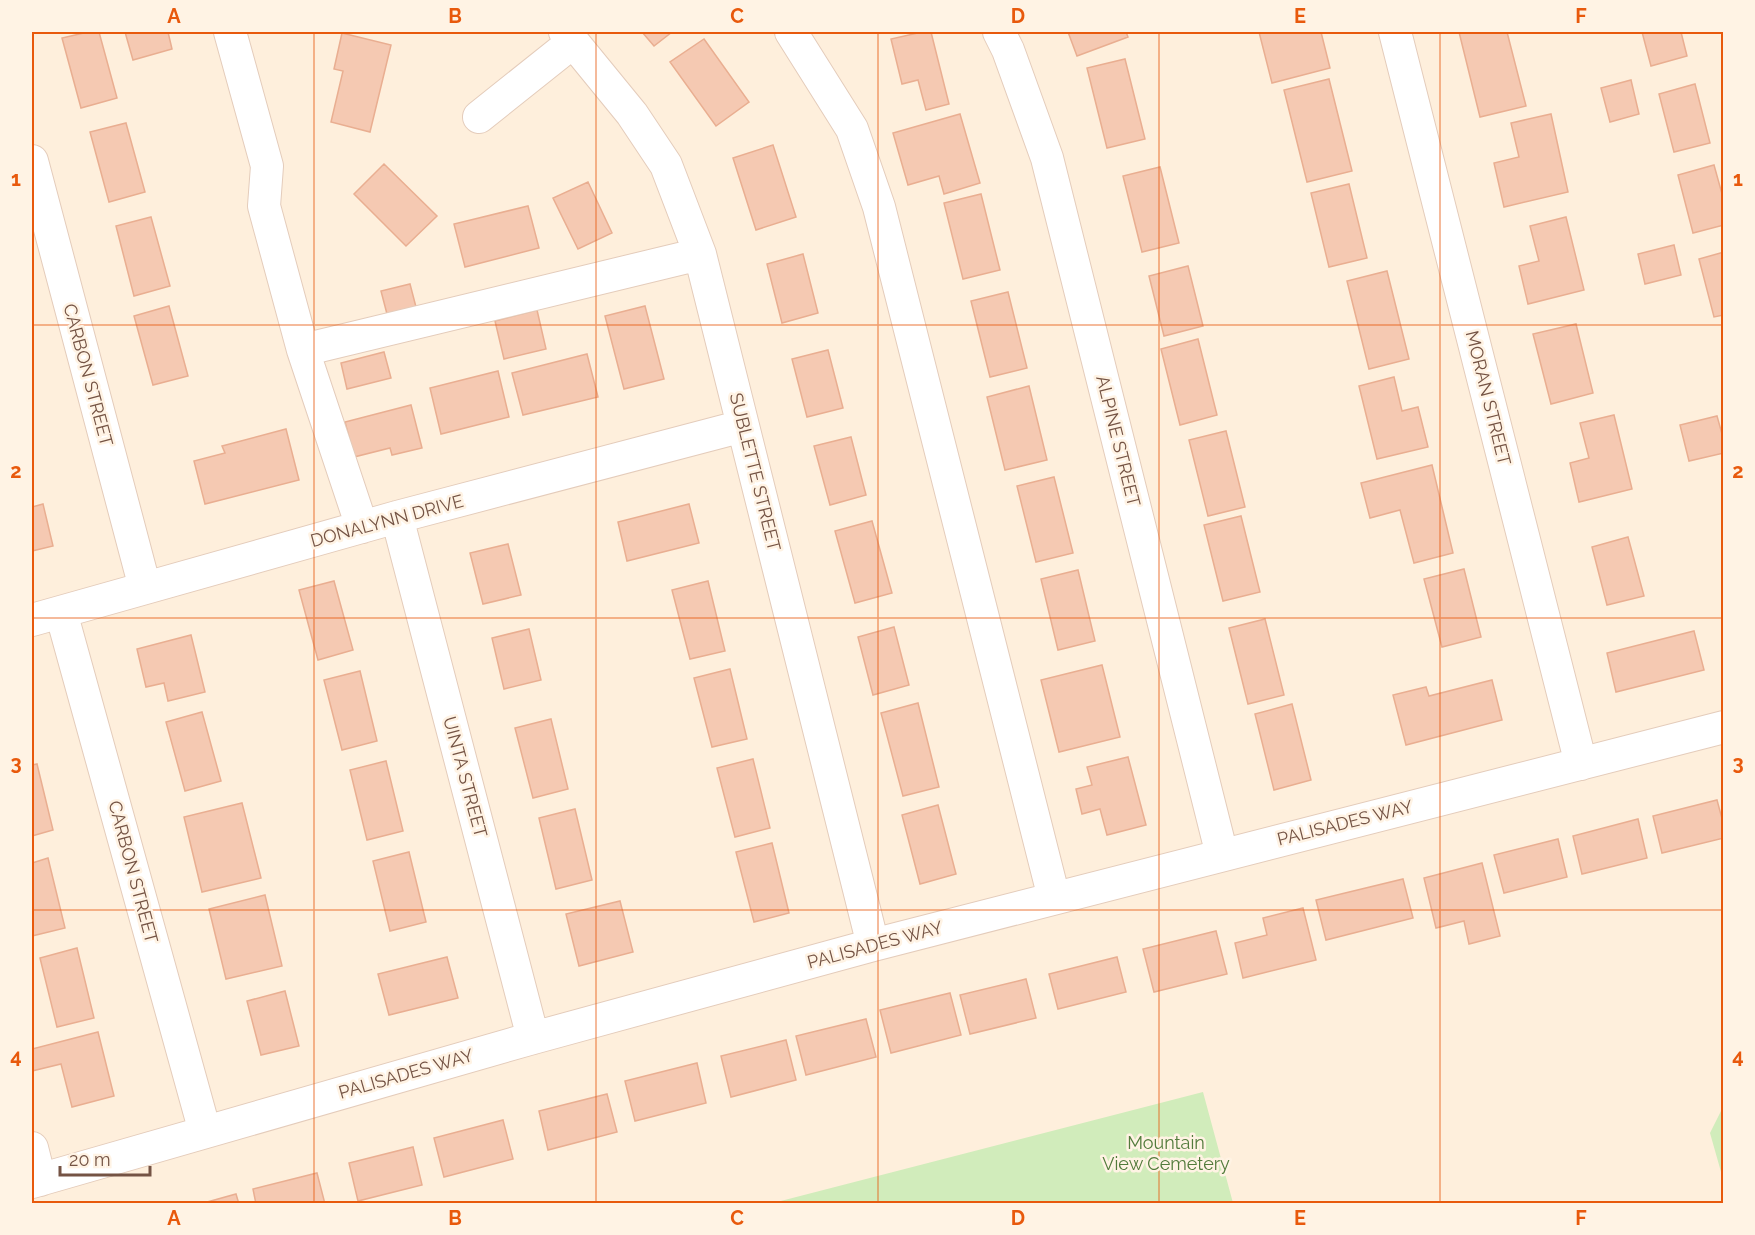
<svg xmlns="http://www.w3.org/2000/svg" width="1755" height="1235" font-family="Raleway,sans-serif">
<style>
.green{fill:#d1ecbb}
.building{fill:#f5c9b2;stroke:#e9ae91;stroke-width:1.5}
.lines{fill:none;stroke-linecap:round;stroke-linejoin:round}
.minor-casing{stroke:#e4ccbb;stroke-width:34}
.minor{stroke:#fff;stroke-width:32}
.grid{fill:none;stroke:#e8590c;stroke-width:1.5;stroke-opacity:0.55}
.labels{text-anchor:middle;stroke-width:5;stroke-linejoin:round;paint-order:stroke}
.street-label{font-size:18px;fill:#745344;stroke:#fff3e4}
.park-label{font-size:18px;fill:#527b3b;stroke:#fff3e4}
.neatline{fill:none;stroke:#e8590c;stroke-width:2}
.grid-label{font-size:20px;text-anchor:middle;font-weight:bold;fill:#e8590c}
</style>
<rect width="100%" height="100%" fill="#feefdc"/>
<path class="green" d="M1203,1092L1233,1203H773Z
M1723,1107V1179L1710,1133Z"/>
<path class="building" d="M88,32H99L117,98L81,108L62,38Z
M125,32H168L172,49L133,60Z
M642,32H672L654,46Z
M922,32H931L949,104L926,110L918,80L902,84L891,39Z
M1068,32H1126L1128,37L1077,56Z
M1259,32H1321L1330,68L1272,83Z
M1459,32H1507L1526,106L1480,117Z
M1642,32H1681L1687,56L1651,66Z
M342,33L391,45L370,132L331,122L343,71L334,69Z
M704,39L749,102L716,126L670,62Z
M1125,59L1145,139L1107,148L1087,68Z
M1329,79L1352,171L1307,182L1284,90Z
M1631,80L1639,114L1610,122L1601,88Z
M1695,84L1710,143L1674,152L1659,94Z
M960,114L980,183L944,194L939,176L908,185L893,133Z
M1551,114L1568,192L1504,207L1494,163L1519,157L1511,123Z
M126,123L145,192L109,202L90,132Z
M773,145L796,217L756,230L733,158Z
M384,164L437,216L406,246L354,194Z
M1714,165L1724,201V225L1693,233L1678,175Z
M1160,167L1179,243L1142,252L1123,176Z
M588,182L612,233L578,249L553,198Z
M1349,184L1367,258L1329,267L1311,193Z
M981,194L1000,270L963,279L944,203Z
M528,206L539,248L465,267L454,224Z
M151,217L170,286L134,296L116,226Z
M1566,217L1584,290L1528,304L1519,266L1539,261L1530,226Z
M1674,245L1681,275L1645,284L1638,254Z
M1724,252V315L1714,317L1699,259Z
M803,254L818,313L782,323L767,264Z
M1188,266L1203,326L1164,336L1149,276Z
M1387,271L1409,359L1369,369L1347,281Z
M410,284L416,307L387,314L381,291Z
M1008,292L1027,368L990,377L971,301Z
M169,306L188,376L153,385L134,316Z
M645,306L664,379L624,389L605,316Z
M537,310L546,349L504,359L495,321Z
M1576,324L1593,393L1551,404L1533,334Z
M1198,339L1217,415L1180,425L1161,349Z
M828,350L843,408L807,417L792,359Z
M384,352L391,378L347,389L341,363Z
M587,354L598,397L523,415L512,373Z
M498,371L509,417L441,434L430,388Z
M1394,377L1402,411L1418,407L1428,447L1377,459L1359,386Z
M1029,386L1047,460L1005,470L987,397Z
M411,405L422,448L392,455L390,448L354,457L345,422Z
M1614,415L1632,489L1579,502L1570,463L1589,458L1580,423Z
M1717,416L1724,441V453L1689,461L1680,425Z
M286,429L299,480L205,504L194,461L225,453L222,446Z
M1226,431L1245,507L1208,516L1189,440Z
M851,437L866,495L830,505L814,446Z
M1432,465L1453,553L1414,563L1400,510L1370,518L1361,483Z
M1054,477L1073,553L1036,562L1017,486Z
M43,504L53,546L32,551V507Z
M689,504L699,543L627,561L618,522Z
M1241,516L1260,592L1223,601L1204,525Z
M872,521L892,593L855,603L835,531Z
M1628,537L1644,596L1607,605L1592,547Z
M508,544L521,595L483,604L470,553Z
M1464,569L1481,637L1442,647L1424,579Z
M1078,570L1095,641L1058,650L1041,579Z
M334,581L353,650L318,660L299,590Z
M708,581L725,651L690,659L672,590Z
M1265,619L1284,695L1248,704L1229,628Z
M894,627L909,685L873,695L858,637Z
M529,629L541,680L504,689L492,638Z
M1694,631L1704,670L1616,692L1607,653Z
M191,635L205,692L168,701L164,683L146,687L137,649Z
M1102,665L1120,737L1059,752L1041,680Z
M730,669L747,739L712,747L694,678Z
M360,671L377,741L342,750L324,680Z
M1492,680L1502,720L1406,745L1393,695L1426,687L1429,696Z
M918,703L939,787L903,796L881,713Z
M1292,704L1311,780L1274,790L1255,714Z
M202,712L221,781L185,791L166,722Z
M551,719L568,789L533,798L515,728Z
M1128,757L1146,825L1107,835L1100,809L1082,814L1076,789L1092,785L1087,767Z
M753,759L770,828L735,837L717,768Z
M386,761L403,831L367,840L350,770Z
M37,764L53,830L32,836V765Z
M1717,800L1724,826V838L1662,853L1653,816Z
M242,803L261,878L202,892L184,817Z
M938,805L956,874L920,884L902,815Z
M575,809L592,880L556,889L539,818Z
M1638,819L1647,858L1582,874L1573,836Z
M1558,839L1567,877L1504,893L1494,855Z
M772,843L789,913L754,922L736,852Z
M409,852L426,922L390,931L373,861Z
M48,858L65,928L32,936V863Z
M1482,863L1500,936L1469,944L1464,921L1436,928L1424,878Z
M1403,879L1413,918L1326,940L1316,900Z
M265,895L282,966L226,979L209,909Z
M620,901L633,952L579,966L566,914Z
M1303,908L1316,960L1243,978L1235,943L1267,935L1263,918Z
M1216,931L1227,974L1154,992L1143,949Z
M77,948L94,1018L57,1027L40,958Z
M447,957L458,998L389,1015L378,974Z
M1117,957L1126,992L1058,1009L1049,974Z
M1026,979L1036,1018L970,1034L960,995Z
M285,991L299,1046L261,1055L247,1001Z
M950,993L961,1035L891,1053L880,1010Z
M866,1019L876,1057L806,1075L796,1036Z
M98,1032L114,1096L72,1107L61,1064L32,1071V1049Z
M786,1040L796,1080L731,1097L721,1056Z
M697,1063L706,1103L635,1121L625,1081Z
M607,1094L617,1132L548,1150L539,1111Z
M503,1120L513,1159L444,1177L434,1138Z
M413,1147L422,1185L358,1201L349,1163Z
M317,1173L325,1204H256L253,1189Z
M236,1194L239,1204H200Z"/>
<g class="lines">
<g class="minor-casing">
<path id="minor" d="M230,32L267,166L264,206L303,350L362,527
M565,32L632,114L666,165L700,254L873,945
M791,32L852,129L879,207L1054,898
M999,32L1008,50L1047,158L1222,855
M1395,32L1581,764
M479,117L573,42
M32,161L145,588
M303,350L700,254
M397,517L533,1038
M61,612L205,1132
M32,620L397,517L743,426
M32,1148L40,1180
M32,1182L533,1038L873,945L1724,727"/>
</g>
<use href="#minor" class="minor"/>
</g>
<path class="grid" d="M314,32V1204M596,32V1204M878,32V1204M1159,32V1204M1440,32V1204M32,325H1724M32,618H1724M32,910H1724"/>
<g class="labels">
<g class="street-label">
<text transform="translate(88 375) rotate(75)" y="6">CARBON STREET</text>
<text transform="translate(1488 398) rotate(76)" y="6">MORAN STREET</text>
<text transform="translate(1118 441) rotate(76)" y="6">ALPINE STREET</text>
<text transform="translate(755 472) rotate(76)" y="6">SUBLETTE STREET</text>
<text transform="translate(387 521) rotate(-15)" y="6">DONALYNN DRIVE</text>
<text transform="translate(465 777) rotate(75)" y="6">UINTA STREET</text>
<text transform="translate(1345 823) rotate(-14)" y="6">PALISADES WAY</text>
<text transform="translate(133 872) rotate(75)" y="6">CARBON STREET</text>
<text transform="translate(875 945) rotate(-15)" y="6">PALISADES WAY</text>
<text transform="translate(406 1074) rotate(-16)" y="6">PALISADES WAY</text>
</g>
<g class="park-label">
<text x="1166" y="1149">Mountain<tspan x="1166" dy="21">View Cemetery</tspan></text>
</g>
</g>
<rect width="1755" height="1235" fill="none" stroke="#fff3e4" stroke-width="66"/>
<path d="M60 1166v9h90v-9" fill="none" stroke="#745344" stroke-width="3"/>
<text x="69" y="1166" font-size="18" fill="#745344" stroke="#fff3e4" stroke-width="4.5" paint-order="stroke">20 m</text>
<rect x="33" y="33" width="1689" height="1169" class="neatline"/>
<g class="grid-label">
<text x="174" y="23">A</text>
<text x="455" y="23">B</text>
<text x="737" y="23">C</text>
<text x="1018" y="23">D</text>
<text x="1300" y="23">E</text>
<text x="1581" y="23">F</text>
<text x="16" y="186">1</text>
<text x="1738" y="186">1</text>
<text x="16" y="478">2</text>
<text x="1738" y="478">2</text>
<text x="16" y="770">3</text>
<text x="1738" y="770">3</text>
<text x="16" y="1063">4</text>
<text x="1738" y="1063">4</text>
<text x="174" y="1225">A</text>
<text x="455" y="1225">B</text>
<text x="737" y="1225">C</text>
<text x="1018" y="1225">D</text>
<text x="1300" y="1225">E</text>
<text x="1581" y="1225">F</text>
</g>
</svg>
